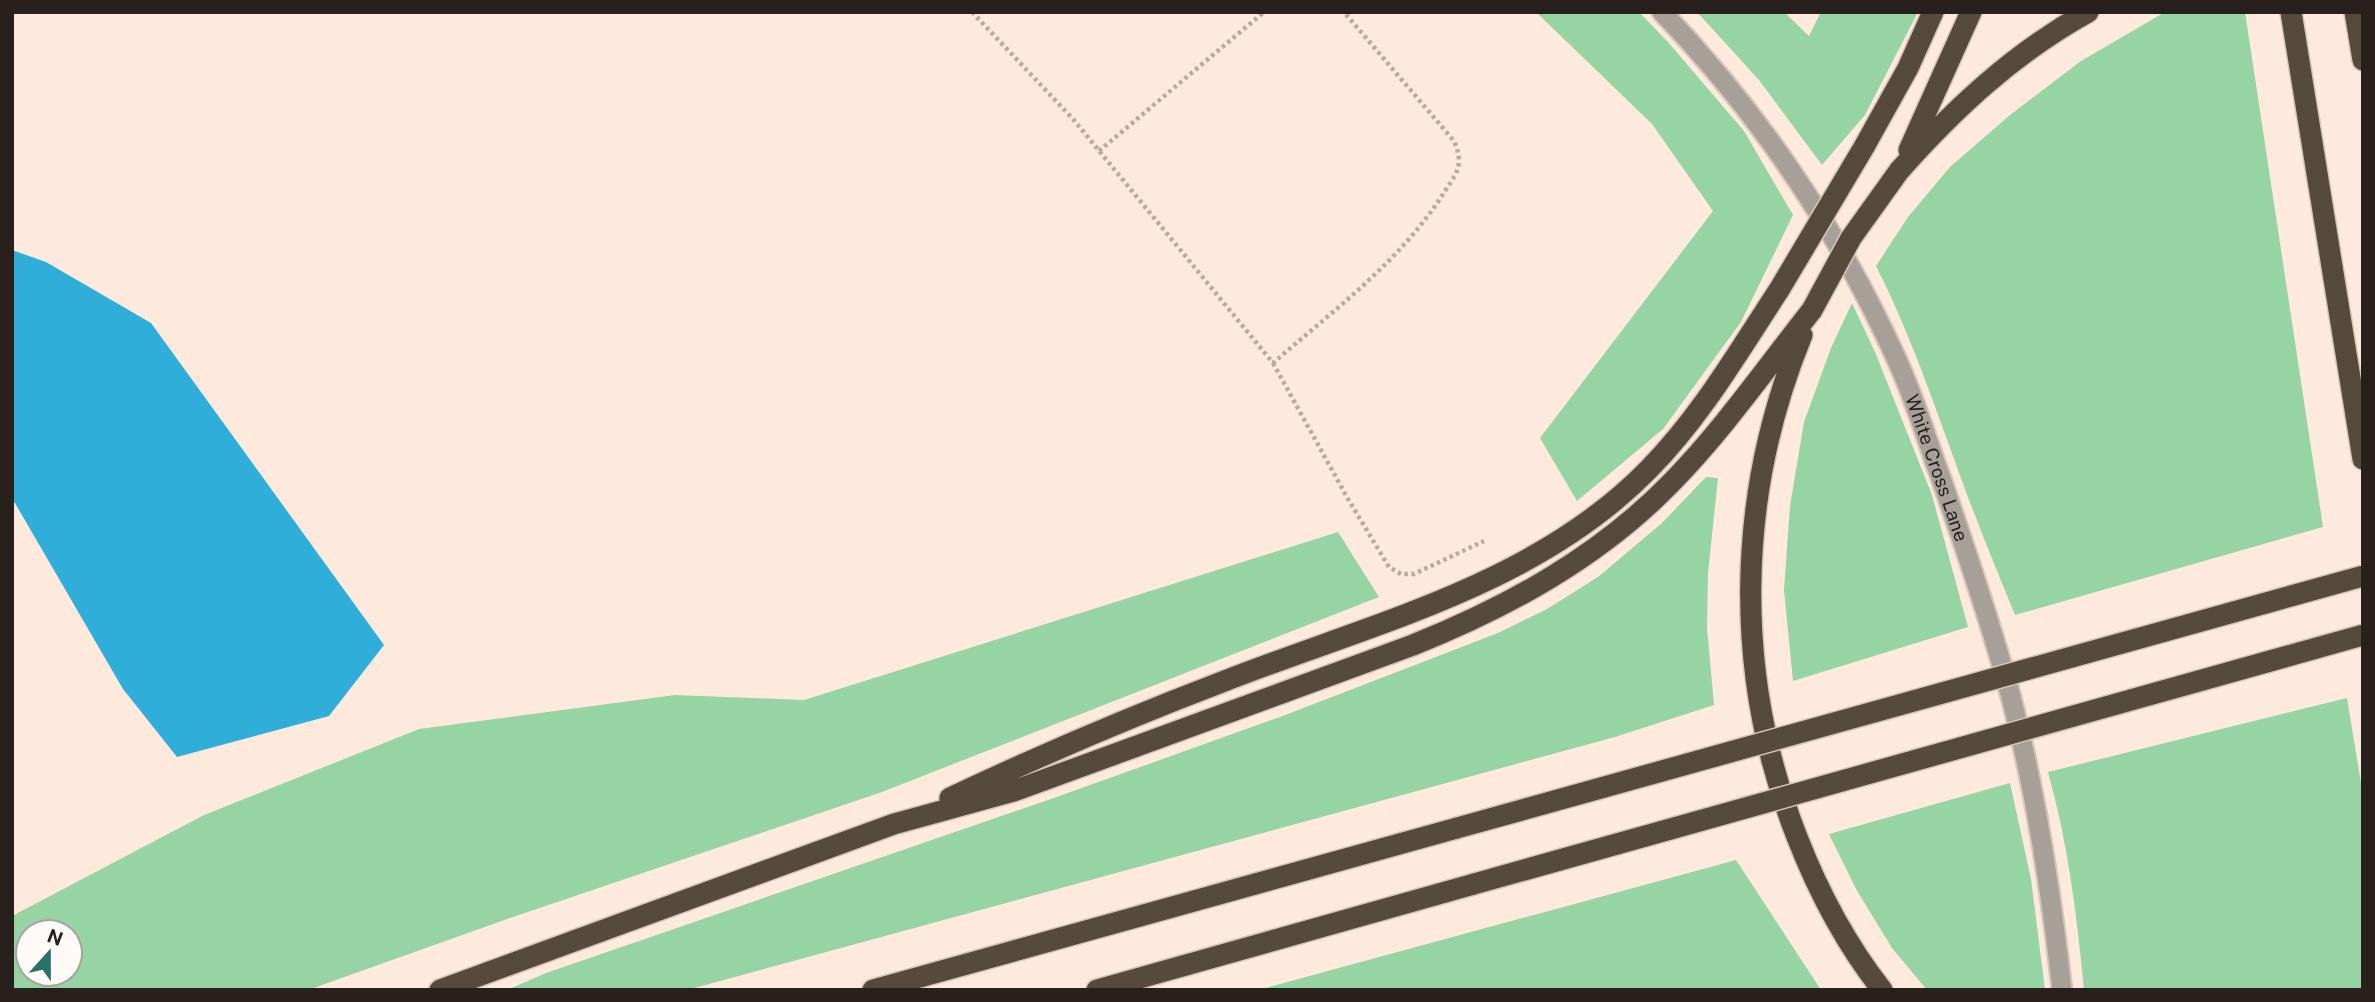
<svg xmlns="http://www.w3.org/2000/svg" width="2375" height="1002" font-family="'Public Sans',sans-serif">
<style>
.green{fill:#96d4a3;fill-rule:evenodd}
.water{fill:#30aeda}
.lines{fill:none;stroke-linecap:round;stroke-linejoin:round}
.tertiary-casing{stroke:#d6c6ba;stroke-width:23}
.motorway-casing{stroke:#d6c6ba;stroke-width:24}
.path{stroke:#b9aaa0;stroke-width:4.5;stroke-dasharray:3.5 3.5;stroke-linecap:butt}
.tertiary{stroke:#a6a099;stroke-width:19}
.motorway{stroke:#564a3c;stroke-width:21}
.motorway-bridge-casing{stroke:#d6c6ba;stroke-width:24;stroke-linecap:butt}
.motorway-bridge{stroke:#564a3c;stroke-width:21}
.labels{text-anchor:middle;stroke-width:5;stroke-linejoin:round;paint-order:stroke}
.street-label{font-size:19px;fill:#27201c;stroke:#fefaf8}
</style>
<rect width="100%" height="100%" fill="#fdeadd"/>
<path class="green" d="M1536,12H1639L1668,42L1744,131L1793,215L1741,322L1663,429L1577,501L1540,438L1713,211L1652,124Z
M1697,12H1784L1809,36L1821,12H1918L1865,115L1822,165L1759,80Z
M2165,12H2245L2323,527L2015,615C2000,578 1985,542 1971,505C1941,425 1915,343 1876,266L1908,217L1950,167L2010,115L2081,61Z
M1852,303L1875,352L1932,495L1968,627L1793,681L1784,590L1790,506L1804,422L1831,348Z
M1706,477L1718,478L1708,573L1707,628L1714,705L1615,737L687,990H507L546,973L1051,799L1280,717L1498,633L1547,609L1598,577L1662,523Z
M1338,532L1379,597L882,792L510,918L308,990H12V916L204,815L419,729L675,695L804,700ZM70,932V974H28V932Z
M2347,698L2363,795V990H2084C2077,916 2068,843 2048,772Z
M2010,783L2031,879L2045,990H1927L1892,948L1856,889L1829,834Z
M1736,860L1821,990H1258Z"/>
<path class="water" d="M12,250L46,262L151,323L384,645L329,716L177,757L123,689L12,498Z"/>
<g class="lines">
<g class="tertiary-casing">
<g id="tertiary">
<path id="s1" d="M1662,12C1760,114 1839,232 1897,360C1915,399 1927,441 1942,481C1967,553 1991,624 2011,697C2036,793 2051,891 2062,990"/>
</g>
</g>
<g class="motorway-casing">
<path id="motorway" d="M2291,12L2363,459
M2355,12L2363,60
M1864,147L1908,68L1933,12
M1909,150L1971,12
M1899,171C1954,109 2014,53 2088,12
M1802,335C1736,496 1733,675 1797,837C1818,891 1846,944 1882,990
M950,798C1039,756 1130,717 1222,682C1369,624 1535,586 1649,469C1702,415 1738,352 1779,290
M440,990L894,824L1014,791L1413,645C1508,607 1599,557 1671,483C1723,430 1766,368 1812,310
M873,990L1457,828
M1097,990L1474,884"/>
</g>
<path class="path" d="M972,12L1073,119L1273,363C1334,310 1402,260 1445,191C1451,182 1458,173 1459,162C1459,154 1457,148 1454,141L1344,12
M1099,151L1264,12
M1273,363L1348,499L1389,567L1401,574H1414L1484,541"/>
<use href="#tertiary" class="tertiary"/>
<use href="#motorway" class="motorway"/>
<g class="motorway-bridge-casing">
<path id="motorway-bridge" d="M1779,290L1864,147
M1812,310L1851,238L1899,171
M1457,828L2363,576
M1474,884L2363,635"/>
</g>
<use href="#motorway-bridge" class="motorway-bridge"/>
</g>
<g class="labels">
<g class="street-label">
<text dy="7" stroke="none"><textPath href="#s1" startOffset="537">White Cross Lane</textPath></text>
</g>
</g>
<rect width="2375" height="1002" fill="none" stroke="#27201c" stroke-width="28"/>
<g transform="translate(49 953) rotate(21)"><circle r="33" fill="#fefaf8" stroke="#a8a3a0" stroke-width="2"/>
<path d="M0-5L12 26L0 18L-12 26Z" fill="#2b7268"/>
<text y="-10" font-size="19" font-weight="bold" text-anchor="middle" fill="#27201c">N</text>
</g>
</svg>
